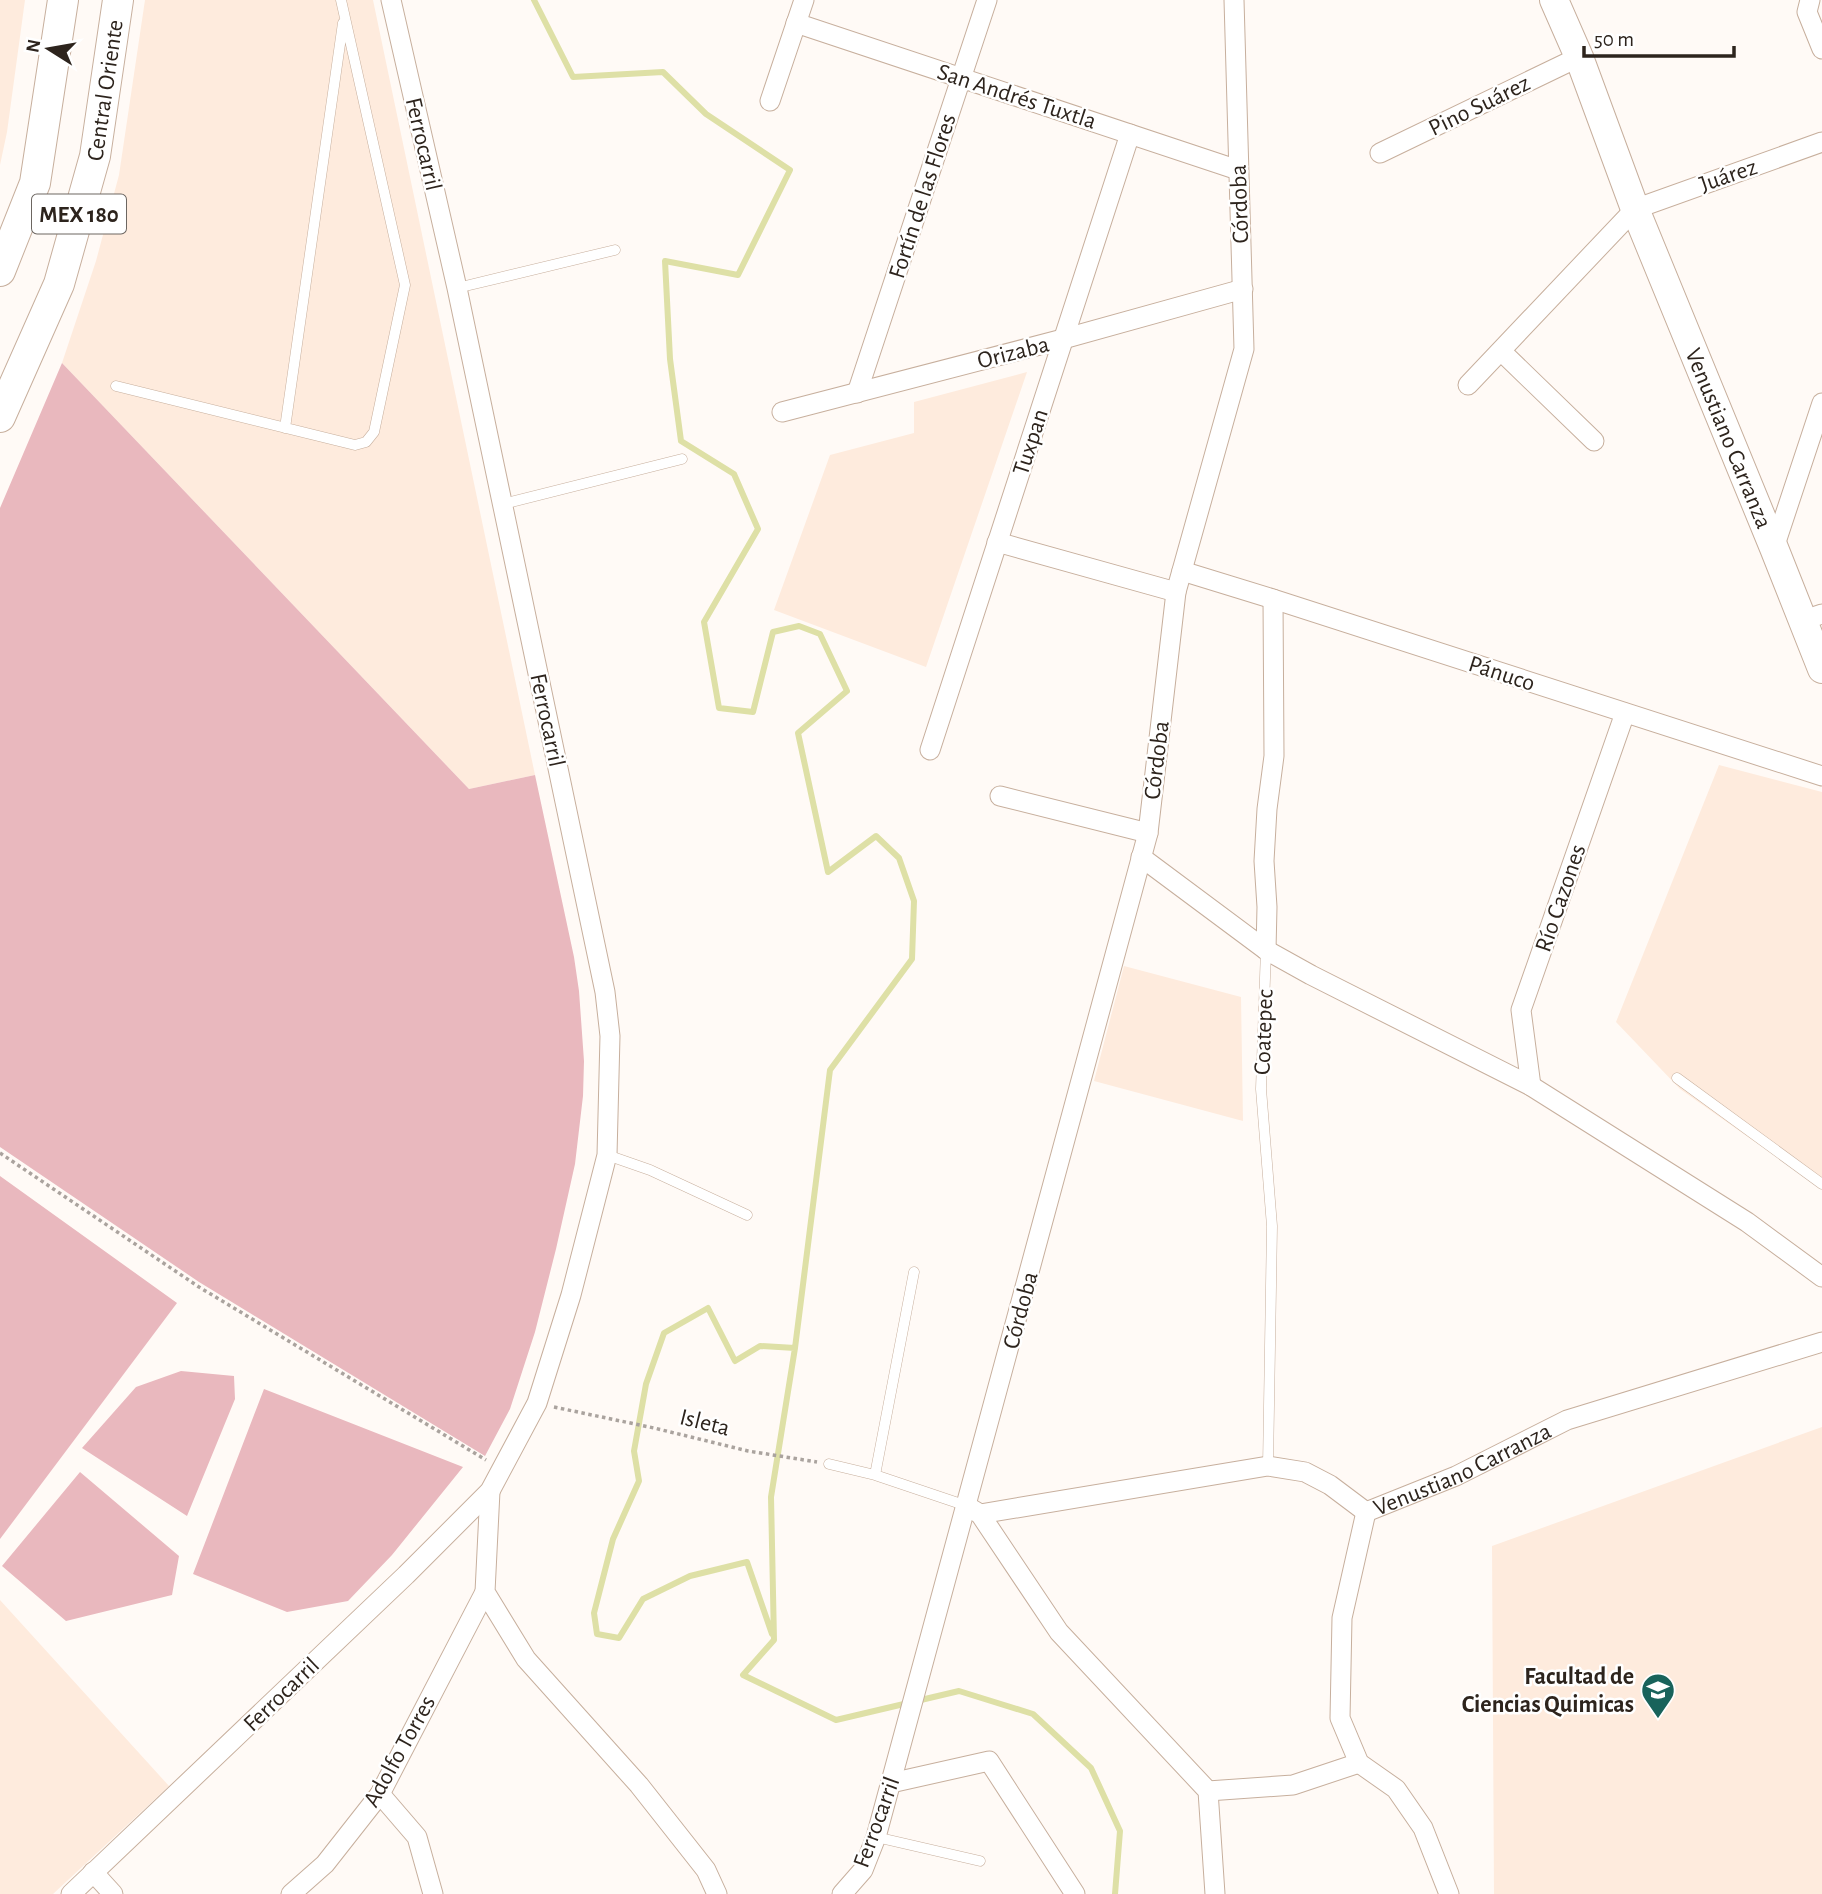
<svg xmlns="http://www.w3.org/2000/svg" width="1822" height="1894" font-family="'Alegreya Sans',sans-serif">
<style>
.built{fill:#feebdd}
.green{fill:#e9b8be}
.lines{fill:none;stroke-linecap:round;stroke-linejoin:round}
.stream{stroke:#dee0a6;stroke-width:6}
.lane-casing{stroke:#c7af9d;stroke-width:11}
.street-casing{stroke:#c7af9d;stroke-width:21}
.secondary-casing{stroke:#c7af9d;stroke-width:30}
.primary-casing{stroke:#c7af9d;stroke-width:32}
.path{stroke:#aaa39e;stroke-width:3.5;stroke-dasharray:3.5 3.5;stroke-linecap:butt}
.lane{stroke:#fff;stroke-width:10}
.street{stroke:#fff;stroke-width:19}
.secondary{stroke:#fff;stroke-width:28}
.primary{stroke:#fff;stroke-width:30}
.labels{text-anchor:middle;stroke-width:5;stroke-linejoin:round;paint-order:stroke}
.shield{fill:#fff;stroke:#6c6661;stroke-width:2}
.shield-label{font-size:23px;font-weight:bold;fill:#2d241d}
.street-label{font-size:24px;fill:#2d241d;stroke:#fff}
.poi-label{font-size:24px;font-weight:bold;fill:#2d241d;stroke:#fff;text-anchor:end}
</style>
<rect width="100%" height="100%" fill="#fffaf6"/>
<path class="built" d="M0,0H25L7,132L0,165Z
M145,0H373L535,775L469,789L62,363L96,261L119,175Z
M1027,372L926,667L774,610L830,455L914,433V402Z
M1719,765L1822,792V1189L1680,1089L1616,1022Z
M1124,966L1241,997L1243,1121L1094,1081Z
M1822,1427V1894H1494L1492,1546Z
M0,1600L169,1786L53,1894H0Z"/>
<path class="green" d="M62,363L469,789L535,775L574,957L579,991L584,1061L583,1096L575,1164L556,1249L535,1332L510,1409L485,1456L199,1282L0,1147V508Z
M0,1176L177,1303L0,1539Z
M181,1371L234,1376L235,1399L187,1516L82,1448L136,1387Z
M264,1389L463,1467L392,1555L348,1601L287,1612L193,1574Z
M80,1472L179,1556L172,1595L66,1621L2,1566Z"/>
<g class="lines">
<path class="stream" d="M534,0L573,77L663,72L706,114L790,170L738,275L665,261L670,359L681,441L734,474L758,529L704,622L719,708L753,712L773,632L799,626L820,634L847,691L798,733L828,872L876,836L899,858L914,901L912,959L830,1070L795,1348L771,1497L774,1640L743,1675L836,1720L959,1691L1033,1714L1091,1768L1120,1831L1115,1894
M772,1634L747,1562L690,1576L643,1599L619,1638L597,1634L594,1613L613,1539L639,1481L634,1451L646,1384L664,1333L708,1308L735,1361L760,1346L795,1348"/>
<g class="lane-casing">
<path id="lane" d="M457,288L615,250
M116,386L355,445L366,442L374,432L405,285L341,0
M285,428L343,23
M503,504L682,459
M1266,950L1261,1089L1272,1226L1268,1466
M1677,1078L1822,1184
M607,1155L650,1170L747,1215
M829,1464L875,1475L967,1506
M875,1475L914,1272
M876,1837L980,1861"/>
</g>
<g class="street-casing">
<g id="street">
<path d="M1810,0L1807,12L1822,49"/>
<path d="M796,23L1238,170"/>
<path d="M770,101L804,0"/>
<path d="M1380,153L1579,57"/>
<path d="M1501,351L1594,441"/>
<path d="M1468,385L1635,209L1822,142"/>
<path d="M857,393L987,0"/>
<path d="M782,412L1063,339L1243,289"/>
<path d="M997,542L1176,592"/>
<path d="M1774,548L1822,403"/>
<path d="M1182,571L1273,599L1822,776"/>
<path d="M1804,620L1822,614"/>
<path d="M930,750L1130,134"/>
<path d="M1000,796L1148,833"/>
<path d="M1141,857L1266,950L1311,975L1531,1086L1747,1222L1822,1277"/>
<path d="M1266,950L1267,907L1264,861L1267,809L1274,756L1273,599"/>
<path d="M1531,1086L1521,1010L1625,713"/>
<path d="M490,1491L485,1592L526,1659L639,1785L706,1870L717,1894"/>
<path d="M970,1508L980,1514L1059,1632L1208,1791L1215,1894"/>
<path d="M1366,1512L1342,1618L1340,1718L1359,1763L1396,1789L1423,1828L1449,1894"/>
<path id="s1" d="M980,1514L1268,1466L1305,1472L1330,1485L1366,1512L1456,1476L1567,1420L1822,1342"/>
<path d="M891,1783L989,1761L1075,1894"/>
<path d="M1208,1791L1293,1785L1359,1763"/>
<path d="M380,1794L417,1837L433,1894"/>
<path d="M93,1872L113,1894"/>
<path d="M71,1894L406,1575L490,1491L537,1403L571,1295L607,1155L610,1036L605,992L457,288L391,0"/>
<path d="M291,1894L325,1864L380,1794L485,1592"/>
<path d="M842,1894L863,1870L876,1837L1148,833L1176,592L1244,349L1234,0"/>
</g>
</g>
<g class="secondary-casing">
<g id="secondary">
<path id="s2" d="M1554,0L1579,57L1635,209L1774,548L1822,669"/>
</g>
</g>
<g class="primary-casing">
<g id="primary">
<path d="M0,271L35,183L63,0"/>
<path id="s3" d="M0,417L59,284L95,156L118,0"/>
</g>
</g>
<path class="path" d="M0,1153L199,1287L486,1460
M554,1407L654,1428L748,1451L817,1462"/>
<use href="#lane" class="lane"/>
<use href="#street" class="street"/>
<use href="#secondary" class="secondary"/>
<use href="#primary" class="primary"/>
</g>
<defs>
<g id="university-pin" transform="scale(1.75)"><path d="M0 17L-7.5 6A9.5 9.5 0 1 1 7.5 6Z" fill="#19635b" stroke="#fff"/><path d="M0-5L7-2L0 1L-7-2ZM-4 1L0 2.5L4 1V4Q0 6-4 4Z" fill="#fff"/></g>
</defs>
<g fill-rule="evenodd">
<use href="#university-pin" x="1658" y="1690"/>
</g>
<g class="labels">
<rect class="shield" x="32" y="194.5" width="94" height="39" rx="5"/>
<g class="shield-label">
<text x="79" y="222">MEX 180</text>
</g>
<g class="street-label">
<text dy="8" stroke="none"><textPath href="#s3" startOffset="345">Central Oriente</textPath></text>
<text transform="translate(1017 96) rotate(18)" y="8">San Andrés Tuxtla</text>
<text transform="translate(1479 105) rotate(-26)" y="8">Pino Suárez</text>
<text transform="translate(424 144) rotate(77)" y="8">Ferrocarril</text>
<text transform="translate(1728 175) rotate(-19)" y="8">Juárez</text>
<text transform="translate(922 196) rotate(-72)" y="8">Fortín de las Flores</text>
<text transform="translate(1239 204) rotate(-92)" y="8">Córdoba</text>
<text transform="translate(1013 352) rotate(-14)" y="8">Orizaba</text>
<text dy="8" stroke="none"><textPath href="#s2" startOffset="472">Venustiano Carranza</textPath></text>
<text transform="translate(1030 442) rotate(-72)" y="8">Tuxpan</text>
<text transform="translate(1502 673) rotate(18)" y="8">Pánuco</text>
<text transform="translate(548 720) rotate(78)" y="8">Ferrocarril</text>
<text transform="translate(1156 760) rotate(-83)" y="8">Córdoba</text>
<text transform="translate(1560 898) rotate(-71)" y="8">Río Cazones</text>
<text transform="translate(1263 1032) rotate(-88)" y="8">Coatepec</text>
<text transform="translate(1020 1310) rotate(-75)" y="8">Córdoba</text>
<text transform="translate(705 1422) rotate(14)" y="8">Isleta</text>
<text dy="8" stroke="none"><textPath href="#s1" startOffset="508">Venustiano Carranza</textPath></text>
<text transform="translate(281 1694) rotate(-44)" y="8">Ferrocarril</text>
<text transform="translate(399 1751) rotate(-61)" y="8">Adolfo Torres</text>
<text transform="translate(876 1822) rotate(-70)" y="8">Ferrocarril</text>
</g>
<g class="poi-label">
<text x="1634" y="1684">Facultad de<tspan x="1634" dy="28">Ciencias Quimicas</tspan></text>
</g>
</g>
<g transform="translate(49 49) rotate(281)" stroke="#ffffff" stroke-width="5" paint-order="stroke">
<path d="M0-5L12 26L0 18L-12 26Z" fill="#2d241d"/>
<text y="-10" font-size="19" font-weight="bold" text-anchor="middle" fill="#2d241d">N</text>
</g>
<path d="M1584 46v10h150v-10" fill="none" stroke="#2d241d" stroke-width="3.5"/>
<text x="1594" y="46" font-size="21" fill="#2d241d" stroke="#ffffff" stroke-width="5" paint-order="stroke">50 m</text>
</svg>
